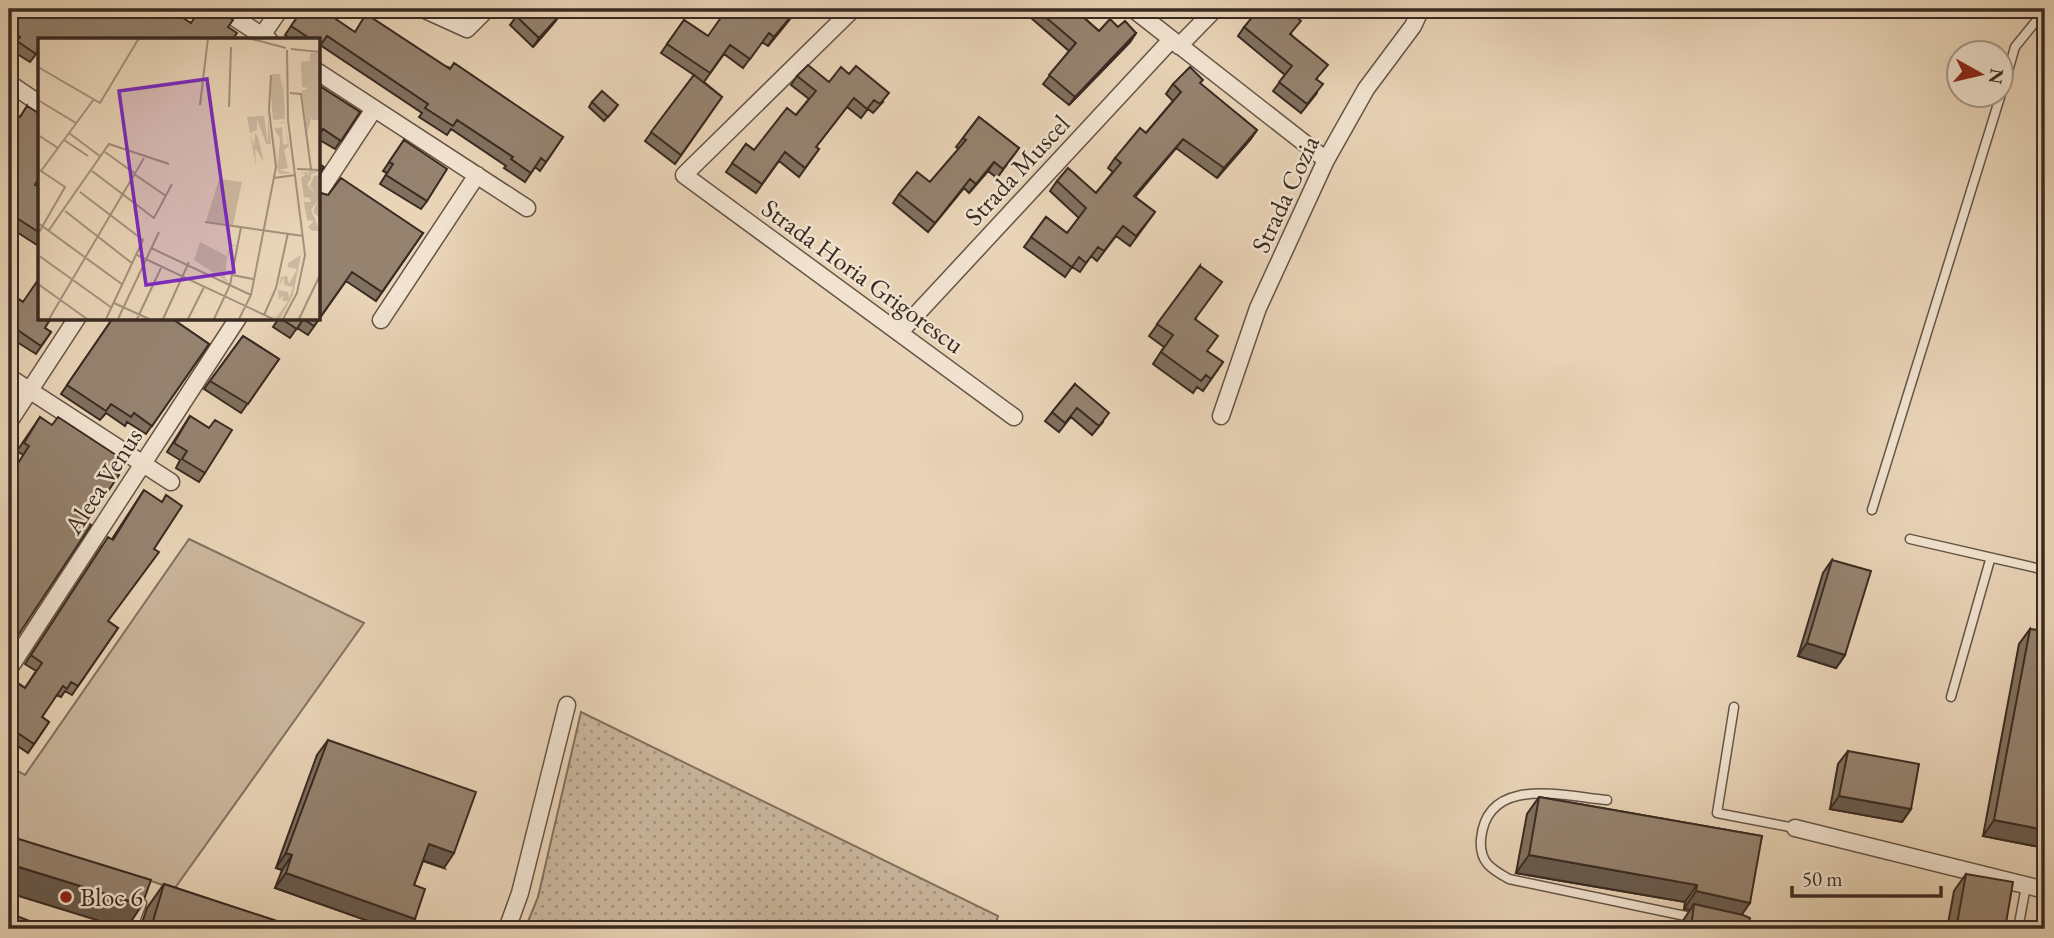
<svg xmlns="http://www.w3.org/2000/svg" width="2054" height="938" font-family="'EB Garamond',serif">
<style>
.grass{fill:url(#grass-dots);stroke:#827060;stroke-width:2}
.garden{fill:#cbb79e;stroke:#827060;stroke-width:2}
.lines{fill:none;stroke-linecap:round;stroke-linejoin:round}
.service-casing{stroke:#655447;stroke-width:11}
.minor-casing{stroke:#655447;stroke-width:19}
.service{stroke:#f1e3d0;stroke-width:8}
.minor{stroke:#f1e3d0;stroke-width:16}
.wall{fill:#80705f;stroke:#392a22;stroke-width:2}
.shaded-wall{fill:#685b4e;stroke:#392a22;stroke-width:2}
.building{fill:#95826f;stroke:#392a22;stroke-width:2}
.poi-dot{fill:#8f2418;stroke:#f1e3d0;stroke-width:2.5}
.labels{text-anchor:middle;stroke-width:5;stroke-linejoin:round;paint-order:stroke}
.street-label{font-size:26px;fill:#392a22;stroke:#f1e3d0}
.poi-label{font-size:26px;fill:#392a22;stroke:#f1e3d0;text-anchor:start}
.inset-road{fill:none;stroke:#a3907b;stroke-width:2}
.view{fill:#7b2cbf;fill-opacity:0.15;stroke:#7b2cbf;stroke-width:3.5}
.inset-edge{fill:none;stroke:#392a22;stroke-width:3.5}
</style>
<defs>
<pattern id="grass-dots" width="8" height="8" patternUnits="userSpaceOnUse" patternTransform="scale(1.75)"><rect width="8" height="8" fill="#cbb79e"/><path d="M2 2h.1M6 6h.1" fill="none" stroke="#a69580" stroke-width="1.8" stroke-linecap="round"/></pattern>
</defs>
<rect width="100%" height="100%" fill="#e9d4b7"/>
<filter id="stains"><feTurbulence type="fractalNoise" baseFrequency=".00286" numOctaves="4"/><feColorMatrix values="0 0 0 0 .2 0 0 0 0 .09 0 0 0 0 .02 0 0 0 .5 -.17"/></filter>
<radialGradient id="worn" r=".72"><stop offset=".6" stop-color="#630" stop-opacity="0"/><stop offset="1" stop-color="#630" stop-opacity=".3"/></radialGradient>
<path class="grass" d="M581,712L998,916L994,929H525L538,897Z"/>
<path class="garden" d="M189,539L364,623L175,888L156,910L163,885L136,876L9,866V766L25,775Z"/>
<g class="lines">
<g class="service-casing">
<path id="service" d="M2002,92L2015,47L2045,10
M1872,510L2001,94
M1910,539L2045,570
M1951,697L1990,560
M1734,707L1717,813L1795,828
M1607,800C1562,796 1487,775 1481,839C1479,862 1491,869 1509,879L1695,918
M132,929L142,903
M2018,929L2026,886"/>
</g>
<g class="minor-casing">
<path id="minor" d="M221,9L269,40
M423,9L467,29L487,9
M853,9L684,175L1014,417
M1133,9L1326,160
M259,40L280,9
M1179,46L1215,9
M318,72L527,208
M9,83L40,104
M318,194L374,109
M381,320L477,175
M899,333L1171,40
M9,377L171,482
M1221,416L1258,308L1326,160L1366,89L1413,26L1421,9
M9,422L77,318
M9,669L238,318
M1795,828L2045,890
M507,929L520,893L567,705"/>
</g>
<use href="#service" class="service"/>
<use href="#minor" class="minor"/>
</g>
<path class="wall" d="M9,9H69L228,27L232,40H40V49L30,62L11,50L14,46L9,43V22L11,18L9,17Z
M303,9L354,32L450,68L563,137L540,171L535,167L525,182L504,168L506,166L451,129L447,135L419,117L422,113L320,45L318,48V40H293L285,35Z
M517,9H552L560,15L553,24L533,47L510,25L516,17L514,14Z
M798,9L768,46L762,42L743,68L724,54L704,82L722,97L675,164L645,141L694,75L661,53L684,20L708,36Z
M1035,9H1074L1099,31L1118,27L1136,33L1130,42L1069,105L1043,84L1069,51L1030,17Z
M1244,27L1291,34L1317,79V93L1301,113L1273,91L1285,75L1238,36Z
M797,76L829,82L883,102L873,113L868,109L861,118L847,107L816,147L819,149L799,177L779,161L756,193L726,172L746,144L754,150L796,115L809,99L791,85Z
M1173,84H1200L1257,130L1250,140L1217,178L1176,148L1135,197L1155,212L1130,246L1116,236L1097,261L1091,256L1080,272L1072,267L1065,277L1024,247L1046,217L1067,233L1079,218L1050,191L1057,181L1096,193L1113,172L1108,168L1115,158L1146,133L1173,101L1166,94Z
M318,85L360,112L335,149L318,139Z
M592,102L615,109L604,121L589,107Z
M27,106L35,185L40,188V247L9,227V110L20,117Z
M979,117L1019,148L997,178L988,171L969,193L964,188L928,232L893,203L899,194L930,182L959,149L956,147Z
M404,140L427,201L421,209L380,184L387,173L383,171Z
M318,192L423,233L376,301L346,281L308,335L297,328L290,338L273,327L279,318H318Z
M1200,266L1196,319L1207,351L1223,362L1203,391L1197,387L1193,393L1153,364L1164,347L1149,336Z
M9,293L23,302L45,328L51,332L36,354L9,337Z
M113,318L174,320L209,344L146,434L127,422L125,426L106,413L100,420L61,394Z
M243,336L279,359L241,413L204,389Z
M1075,384L1103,422L1092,435L1071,417L1059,432L1045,421Z
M190,416L209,428L205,473L199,482L176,468L180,460L167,452Z
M40,417L111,470L87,522L23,455L17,451Z
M144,490L108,621L118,628L72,695L65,691L61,697L56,695L42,717L49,722L28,753L9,740V677L25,688L36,671L25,664L102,546L112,539Z
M1832,560L1845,655L1836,668L1798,656L1823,573Z
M2030,629L2045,848L1983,836L2019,644Z
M328,740L444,868L423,861L414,885L407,929H391L275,888L282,870L276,868L317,755Z
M1848,751L1911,809L1902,822L1830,809L1838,764Z
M1539,797L1762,836L1742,914L1748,929H1681L1682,922L1690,910L1684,909L1685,902L1516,873L1527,814Z
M1966,874L2005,929H1947L1954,891Z
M164,884L301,929H140L147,908Z"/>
<path class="shaded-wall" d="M797,9H798L768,46L774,37Z
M560,15L553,24L533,47L539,38Z
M1136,33L1130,42L1069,105L1075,97Z
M1257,130L1250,140L1217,178L1224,168Z
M1183,139L1176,148L1127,206L1134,196Z
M994,162L988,171L969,193L976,184Z
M1807,643L1845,655L1836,668L1798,656Z
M1839,796L1911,809L1902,822L1830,809Z
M1994,820L2045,830V848L1983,836Z
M429,844L454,853L444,868L419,859Z
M286,853L292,855L282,870L276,868Z
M1529,855L1697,885L1685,902L1516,873Z
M9,864L142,905L126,929L9,893Z
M286,873L415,919L407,929H391L275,888Z
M1696,891L1750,903L1738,920L1694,904L1690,910L1684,909Z
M153,921L176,929H147Z"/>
<path class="building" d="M15,9H169L191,23L200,9L210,15L214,9H216L233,20L228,27L237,33L232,40H47L45,39L40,40V47L36,54L17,41L20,37L9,30V22L17,10Z
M303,9H321L355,32L366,14L450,69L454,63L563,137L546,162L541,158L531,173L511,159L513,157L457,120L453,126L425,108L428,104L327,36L320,46L318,45V40H312L291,26Z
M523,9H552L560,15L539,38L516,16Z
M727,9H797L774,37L769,33L750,59L730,45L710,73L667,44L684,20L708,36Z
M1036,9H1074L1099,31L1110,19L1118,27L1125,21L1136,33L1075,97L1049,75L1076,43Z
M1259,9H1286L1301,21L1290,34L1328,65L1316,79L1323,84L1307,104L1279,82L1292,66L1244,27Z
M808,65L829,82L841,67L849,74L856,66L889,93L880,104L874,100L867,109L854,98L816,147L819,149L805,168L785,152L762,184L732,163L746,144L754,150L787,108L796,115L816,91L797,76Z
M1190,67L1203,80L1200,83L1257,130L1224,168L1183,139L1134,196L1155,212L1136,236L1123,226L1104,251L1098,247L1086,263L1079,257L1072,267L1031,237L1046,217L1067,233L1086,208L1057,181L1068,168L1096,193L1121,163L1115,158L1140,128L1146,133L1181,92L1173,84Z
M694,75L722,97L681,155L651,132Z
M318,85L360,112L341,141L323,129L318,137Z
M602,91L618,105L608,117L592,102Z
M27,106L40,114V176L35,185L40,188V233L9,213V110L20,117Z
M979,117L1019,148L1003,169L994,162L976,184L970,179L935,223L899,194L917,172L930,182L966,140L963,138Z
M404,140L447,169L427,201L386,175L393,164L389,162Z
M318,163L324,167L318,175Z
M341,178L423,233L382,292L352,272L314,326L303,319L297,329L280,318H318V192L328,195Z
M1200,266L1222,282L1195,319L1218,336L1207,351L1223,362L1211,379L1206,375L1201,381L1161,352L1173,335L1157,324Z
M40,277V318H51L45,328L51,332L41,346L9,324V293L23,302Z
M113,318H175L174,320L209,344L152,426L134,413L131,417L111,404L106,411L67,385Z
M243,336L279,359L248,404L210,381Z
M9,384L15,388L9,397Z
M1075,384L1109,413L1099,426L1077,408L1065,423L1052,412Z
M190,416L209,428L215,420L232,430L205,473L182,459L187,451L174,443Z
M40,417L52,425L58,417L119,457L111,470L119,475L87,522L91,525L9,649V477L29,446L24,443Z
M144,490L162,502L166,495L182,506L154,549L159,552L108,621L118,628L78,686L71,682L67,689L63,686L42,717L49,722L34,744L9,727V677L25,688L42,663L31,655L108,537L113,540Z
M1832,560L1871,571L1845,655L1807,643Z
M2030,629L2045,631V830L1994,820Z
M328,740L476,792L454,853L429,844L414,885L425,889L415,919L286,873L292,855L286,853Z
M1848,751L1919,764L1911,809L1839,796Z
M1539,797L1762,836L1750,903L1696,891L1697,885L1529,855Z
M9,836L151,880L142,905L9,864Z
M1966,874L2013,882L2005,929H1956Z
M164,884L301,929H176L153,921Z
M1694,904L1743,915L1750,918L1748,929H1691Z
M9,913L40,925L39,929H9Z"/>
<circle class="poi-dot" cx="66" cy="897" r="7"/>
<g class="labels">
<g class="street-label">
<text transform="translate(1017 170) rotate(-47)" y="9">Strada Muscel</text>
<text transform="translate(1285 194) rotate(-65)" y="9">Strada Cozia</text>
<text transform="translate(863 276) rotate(36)" y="9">Strada Horia Grigorescu</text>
<text transform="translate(103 481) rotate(-57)" y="9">Aleea Venus</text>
</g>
<g class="poi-label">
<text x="80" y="906">Bloc 6</text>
</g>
</g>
<g transform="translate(38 38)">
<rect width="282" height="282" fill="#e9d4b7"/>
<path d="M273,23L274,79L269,95L264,53L270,50L264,49L263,24ZM181,141L204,144L195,187L168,183Z" fill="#cbb79e"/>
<path d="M272,15H282V82H274Z" fill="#cbb79e"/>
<path d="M245,33L247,81L235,82L232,46L234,36H242L245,54ZM226,78L230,104V78L233,106H228L219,81V92L212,95L216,109L217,95L220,99L226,124L217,110L218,128L209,79ZM247,84L251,108L246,112L250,130L241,132L254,135L242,136L240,134L236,101L240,127L242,100L236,91L244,89L245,107L250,106L247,85L235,86ZM271,133H282L273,136V141L269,146L279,159L272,148L276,138L282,137V180L275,174L280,162L273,172L282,193H274L270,189L276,183L269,182L266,164H273L272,160L266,159L263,140L268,136L262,135L270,134L271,140ZM162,204L189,218L192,206L199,208H194L189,220L187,240L191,245L156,222ZM263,217L255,257L242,281H240L234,278L239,279L250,263H244L246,256L241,262L240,252L250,254L251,260L255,249L246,247V239L241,249L243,239L249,238L251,246L259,231L250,229V225Z" fill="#cbb79e"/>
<path class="inset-road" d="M210,0L248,10M253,11L282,14M0,29L62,65L101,0M252,55L263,56L273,131M0,62L38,85M162,67L170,0M191,69L193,9M31,95L63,119M0,97L20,110M26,102L50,118M67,114L96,135M0,131L27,149L0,196M259,131L282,132M3,133L56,61M54,133L116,180L134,146M96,136L128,158M236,140L257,137M42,154L105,202L68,281M27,173L95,226M167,184L265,198M0,185L85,247M11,192L71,106L131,126M113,210L213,257M0,217L74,270M99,217L235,281M194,237L215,241M0,246L49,281M76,265L111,281M226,277L238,250L250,195M11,281L106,120M80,281L121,194M99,281L123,230M125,281L151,224M150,281L166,249M176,281L192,247L203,189M201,281L213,257L238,129L231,72L233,37M245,281L259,255L267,217L250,82L249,12M261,281L282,237"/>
<path class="view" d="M169,41L196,234L108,247L81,53Z"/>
<rect width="282" height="282" class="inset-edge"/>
</g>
<rect width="2054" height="938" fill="none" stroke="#e9d4b7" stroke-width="35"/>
<rect x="10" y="10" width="2033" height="917" fill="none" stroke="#392a22" stroke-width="3.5"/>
<rect x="18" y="18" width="2019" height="903" fill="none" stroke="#392a22" stroke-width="2"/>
<g transform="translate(1980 74) rotate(98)"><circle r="33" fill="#f1e3d0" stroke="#a7998a" stroke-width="2"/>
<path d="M0-5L12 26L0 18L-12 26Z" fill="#8f2418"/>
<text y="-10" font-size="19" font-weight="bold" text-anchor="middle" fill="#392a22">N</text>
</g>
<path d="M1792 886v10h149v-10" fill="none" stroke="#392a22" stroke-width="3.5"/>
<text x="1802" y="886" font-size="21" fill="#392a22" stroke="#f1e3d0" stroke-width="5" paint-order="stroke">50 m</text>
<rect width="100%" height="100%" filter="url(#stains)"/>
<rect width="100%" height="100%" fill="url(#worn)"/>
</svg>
